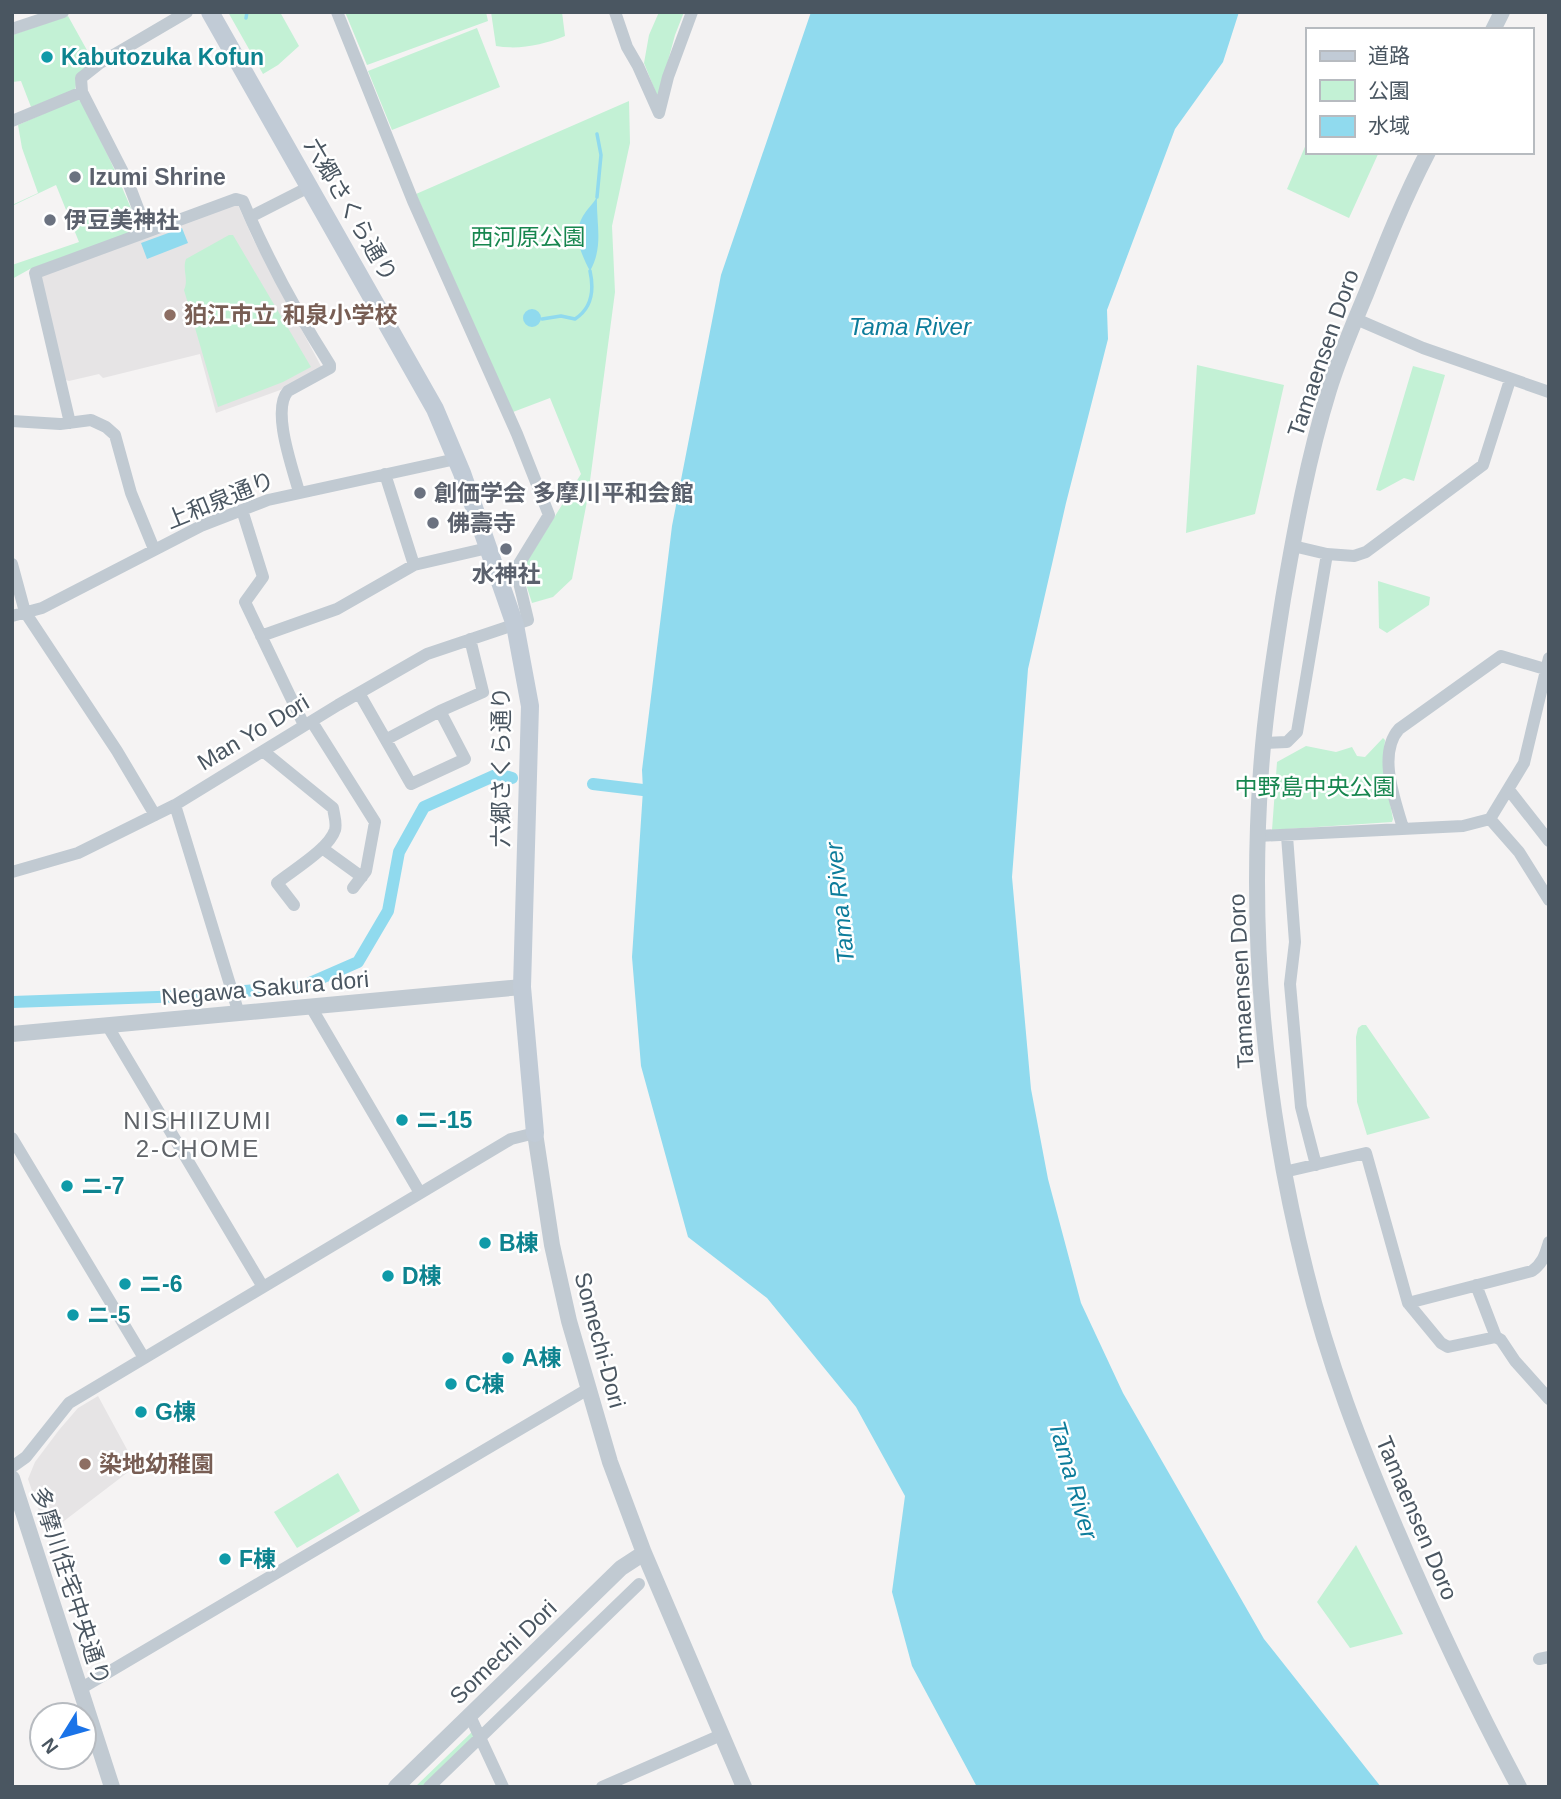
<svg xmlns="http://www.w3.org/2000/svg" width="1561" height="1799" font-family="Helvetica,'Noto Sans JP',sans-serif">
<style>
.education{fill:#e6e4e5}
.green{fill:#c3f1d5}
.water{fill:#90daee}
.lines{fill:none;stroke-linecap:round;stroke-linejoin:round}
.stream{stroke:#90daee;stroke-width:3.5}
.canal{stroke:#90daee;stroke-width:12}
.minor{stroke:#c1cad2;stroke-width:12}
.tertiary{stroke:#c1cad2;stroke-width:16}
.secondary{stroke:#c1cbd6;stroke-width:18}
.culture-dot{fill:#0f9aa8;stroke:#fff;stroke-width:2.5}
.worship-dot{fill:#6b7280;stroke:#fff;stroke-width:2.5}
.education-dot{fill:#8d6e63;stroke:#fff;stroke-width:2.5}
.labels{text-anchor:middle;stroke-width:5;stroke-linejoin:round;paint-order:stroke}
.culture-label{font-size:23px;font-weight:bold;fill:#0d838f;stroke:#fff;text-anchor:start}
.worship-label{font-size:23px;font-weight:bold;fill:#5b616d;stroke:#fff;text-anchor:start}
.street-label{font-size:23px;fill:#4a5661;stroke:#fff}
.park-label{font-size:23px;fill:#17864f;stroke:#fff}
.education-label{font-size:23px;font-weight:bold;fill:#785e54;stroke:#fff;text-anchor:start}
.water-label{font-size:24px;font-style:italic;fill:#0c7c9b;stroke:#fff}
.neighbourhood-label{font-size:24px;letter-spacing:2px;fill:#5f6368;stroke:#fff}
</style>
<rect width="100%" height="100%" fill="#f5f3f3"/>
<path class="education" d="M233,205H238L253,239L322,368L283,389L216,413L200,354L103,378L99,374L69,381L63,379L37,277Z
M98,1396L136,1466L47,1534L28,1479L35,1462L59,1430L78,1408Z"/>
<path class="green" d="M228,12H280L299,46L278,65L263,74Z
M345,12H486L488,21L367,65Z
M491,12H562L565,36C543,45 519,50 496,46Z
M659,12H684L675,35L658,98L644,63L649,35Z
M68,16L93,61L78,74L75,90L31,107L21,81L12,82V35Z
M477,28L500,87L392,130L368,71Z
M77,99L81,101L111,162L140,229L30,269L12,279V265L79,242L56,185L12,206V250V205L38,193L22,148L18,125Z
M629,101L630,143L612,226L615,292L588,496L572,579L553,597L532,603L523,575L526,563L581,474L550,398L513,412L416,194Z
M1307,142V152H1379L1349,218L1287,189Z
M229,235H233L311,367L283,382L218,407L184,290C189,279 182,270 186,259Z
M1197,365L1284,385L1255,514L1186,533Z
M1413,366L1445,375L1414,481L1404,478L1380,491L1376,490Z
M1378,581L1430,597L1429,605L1387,633L1379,628Z
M1383,738L1385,740L1383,766L1393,819L1392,822L1272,830L1277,762L1306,746L1336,752L1352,747L1357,756L1365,757Z
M1362,1025H1366L1430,1118L1367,1135L1357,1102L1356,1037L1358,1028Z
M338,1473L360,1511L297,1548L274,1512Z
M1356,1545L1403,1634L1350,1648L1317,1602Z
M473,1731L474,1737L423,1787H415Z"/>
<path class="water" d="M811,12H1239L1223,62L1175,129L1107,310L1108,339L1066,503L1028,669L1012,877L1031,1089L1048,1179L1081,1303L1123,1393L1264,1639L1381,1787H977L912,1666L892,1592L905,1496L856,1407L767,1298L688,1237L641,1066L632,957L643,790L642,770L672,526L721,275Z
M597,197C596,224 604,246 590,271C581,254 572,234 583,216C587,209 593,204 597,197Z
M182,228L188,243L147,259L141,243Z
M523 318a9 9 0 1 1 18 0a9 9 0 1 1-18 0Z"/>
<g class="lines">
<path class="stream" d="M246,18L247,12
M597,134L601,155L597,197
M542,319L561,316L575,319C592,308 594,289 590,271"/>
<path class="canal" d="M593,784L643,790
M12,1002L186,996L303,986L358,962L388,911L399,852L424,807L498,774L512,778"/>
<path class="minor" d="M615,12L627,47L638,66L659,113
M12,29L63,12
M659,113L668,77L692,12
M12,121L82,92
M250,217L309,187
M147,232L128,182L82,92L81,78L100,63L187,12
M1356,319L1423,348L1549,392
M12,421L60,424L91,420L106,427L115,435L131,493L154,549
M70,423L35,273L236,199L243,201C267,258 297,313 330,365V368L288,391C271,410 293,469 299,492
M385,474L414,565
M242,510L263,577L245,602L304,725
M1293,546L1327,554
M12,564L25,612L117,751L155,815
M12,616L42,608L201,526L268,500L456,459
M261,636L337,609L414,565L488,548
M359,693L411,784L465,759L440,711L483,692L470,639
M312,722L375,822L366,871L353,888
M387,739L440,711
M1264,743L1287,742L1297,732L1327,554L1354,556L1366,552L1483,465L1510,380
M263,751L333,808C334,815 337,823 335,830C329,849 293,870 277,883L294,905
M1509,790L1549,841
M175,805L239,1014
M1490,819L1519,852L1549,900
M1403,828C1395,800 1377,754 1399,729L1501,656L1545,669
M1258,836L1463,826L1490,819L1524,763L1549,658
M1287,836L1295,942L1290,984L1301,1107L1316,1165
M322,848L362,877
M12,872L78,853L175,805L338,705L427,654L528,620L518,578L519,564L549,515L517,434L413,201L337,12
M311,1007L420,1193
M107,1025L263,1287
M12,1138L144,1358
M1284,1172L1366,1153L1408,1303L1441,1343L1448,1347L1496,1337L1476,1285
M1408,1303L1532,1271C1543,1263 1545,1255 1549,1242
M1496,1337L1501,1340L1515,1361L1549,1399
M12,1467L26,1457L69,1403L511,1139L535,1133
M1539,1659L1549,1657
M80,1689L588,1389
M470,1716L503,1787
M429,1787L639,1584
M602,1787L721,1735"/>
<path class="tertiary" d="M1493,30L1502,12
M1428,152C1404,198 1385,246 1366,294C1353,325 1339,357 1329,390C1308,458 1295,529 1283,599C1274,656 1265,713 1261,770C1249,938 1265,1109 1306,1272C1328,1362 1361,1447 1397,1531C1434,1618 1474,1703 1519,1787
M12,1034L522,987
M535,1133L552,1245L569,1321L610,1462L644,1553L744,1787
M12,1478L112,1787
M396,1787L621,1568L644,1553"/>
<path class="secondary" d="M210,12L435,409L462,473L515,625L530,706L522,987L535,1133"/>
</g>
<g class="culture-dot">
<circle cx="47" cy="57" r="7"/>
<circle cx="402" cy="1120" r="7"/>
<circle cx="67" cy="1186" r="7"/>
<circle cx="485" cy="1243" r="7"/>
<circle cx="388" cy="1276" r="7"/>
<circle cx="125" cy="1284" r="7"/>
<circle cx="73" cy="1315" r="7"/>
<circle cx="508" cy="1358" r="7"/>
<circle cx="451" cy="1384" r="7"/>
<circle cx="141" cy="1412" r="7"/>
<circle cx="225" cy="1559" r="7"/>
</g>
<g class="worship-dot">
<circle cx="75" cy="177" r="7"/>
<circle cx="50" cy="220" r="7"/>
<circle cx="420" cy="493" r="7"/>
<circle cx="433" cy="523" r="7"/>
<circle cx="506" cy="549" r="7"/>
</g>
<g class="education-dot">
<circle cx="170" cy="315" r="7"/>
<circle cx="85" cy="1464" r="7"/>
</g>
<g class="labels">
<g class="culture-label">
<text x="61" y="65">Kabutozuka Kofun</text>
<text x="416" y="1128">ニ-15</text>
<text x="81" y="1194">ニ-7</text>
<text x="499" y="1251">B棟</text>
<text x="402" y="1284">D棟</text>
<text x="139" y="1292">ニ-6</text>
<text x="87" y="1323">ニ-5</text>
<text x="522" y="1366">A棟</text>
<text x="465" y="1392">C棟</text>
<text x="155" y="1420">G棟</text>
<text x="239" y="1567">F棟</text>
</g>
<g class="worship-label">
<text x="89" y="185">Izumi Shrine</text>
<text x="64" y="228">伊豆美神社</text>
<text x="434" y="501">創価学会 多摩川平和会館</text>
<text x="447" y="531">佛壽寺</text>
<text x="506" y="582" text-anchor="middle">水神社</text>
</g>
<g class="street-label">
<text transform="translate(351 210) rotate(60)" y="8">六郷さくら通り</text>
<text transform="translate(1323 353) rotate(-71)" y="8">Tamaensen Doro</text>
<text transform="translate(220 500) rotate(-22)" y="8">上和泉通り</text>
<text transform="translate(253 732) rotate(-31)" y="8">Man Yo Dori</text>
<text transform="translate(501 767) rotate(-90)" y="8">六郷さくら通り</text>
<text transform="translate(1241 981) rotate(-93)" y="8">Tamaensen Doro</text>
<text transform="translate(265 988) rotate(-5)" y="8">Negawa Sakura dori</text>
<text transform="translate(600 1340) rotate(75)" y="8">Somechi-Dori</text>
<text transform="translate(1417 1518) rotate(67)" y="8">Tamaensen Doro</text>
<text transform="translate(71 1586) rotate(72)" y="8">多摩川住宅中央通り</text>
<text transform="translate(503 1652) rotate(-44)" y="8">Somechi Dori</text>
</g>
<g class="park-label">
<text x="528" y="245">西河原公園</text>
<text x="1315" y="795">中野島中央公園</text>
</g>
<g class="education-label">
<text x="184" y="323">狛江市立 和泉小学校</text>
<text x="99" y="1472">染地幼稚園</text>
</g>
<g class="water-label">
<text x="910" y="335">Tama River</text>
<text transform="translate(840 903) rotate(-96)" y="8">Tama River</text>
<text transform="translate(1073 1480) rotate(74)" y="8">Tama River</text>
</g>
<g class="neighbourhood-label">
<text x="198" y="1129">NISHIIZUMI<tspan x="198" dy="28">2-CHOME</tspan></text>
</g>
</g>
<rect width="1561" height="1799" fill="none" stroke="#4a5661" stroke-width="28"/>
<rect x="1306" y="28" width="228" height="126" fill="#ffffff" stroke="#b7bbc0" stroke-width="2"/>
<rect x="1320" y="51" width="35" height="10" fill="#c1cbd6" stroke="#b7bbc0" stroke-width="2"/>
<text x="1368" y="63" font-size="21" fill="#4a5661">道路</text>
<rect x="1320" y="80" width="35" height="21" fill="#c3f1d5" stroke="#b7bbc0" stroke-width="2"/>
<text x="1368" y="98" font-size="21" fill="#4a5661">公園</text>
<rect x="1320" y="116" width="35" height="21" fill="#90daee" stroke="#b7bbc0" stroke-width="2"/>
<text x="1368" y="133" font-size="21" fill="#4a5661">水域</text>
<g transform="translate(63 1736) rotate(233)"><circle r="33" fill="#ffffff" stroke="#b7bbc0" stroke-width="2"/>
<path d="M0-5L12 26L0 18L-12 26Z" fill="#1a73e8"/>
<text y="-10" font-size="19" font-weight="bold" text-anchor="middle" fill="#4a5661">N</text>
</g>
</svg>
